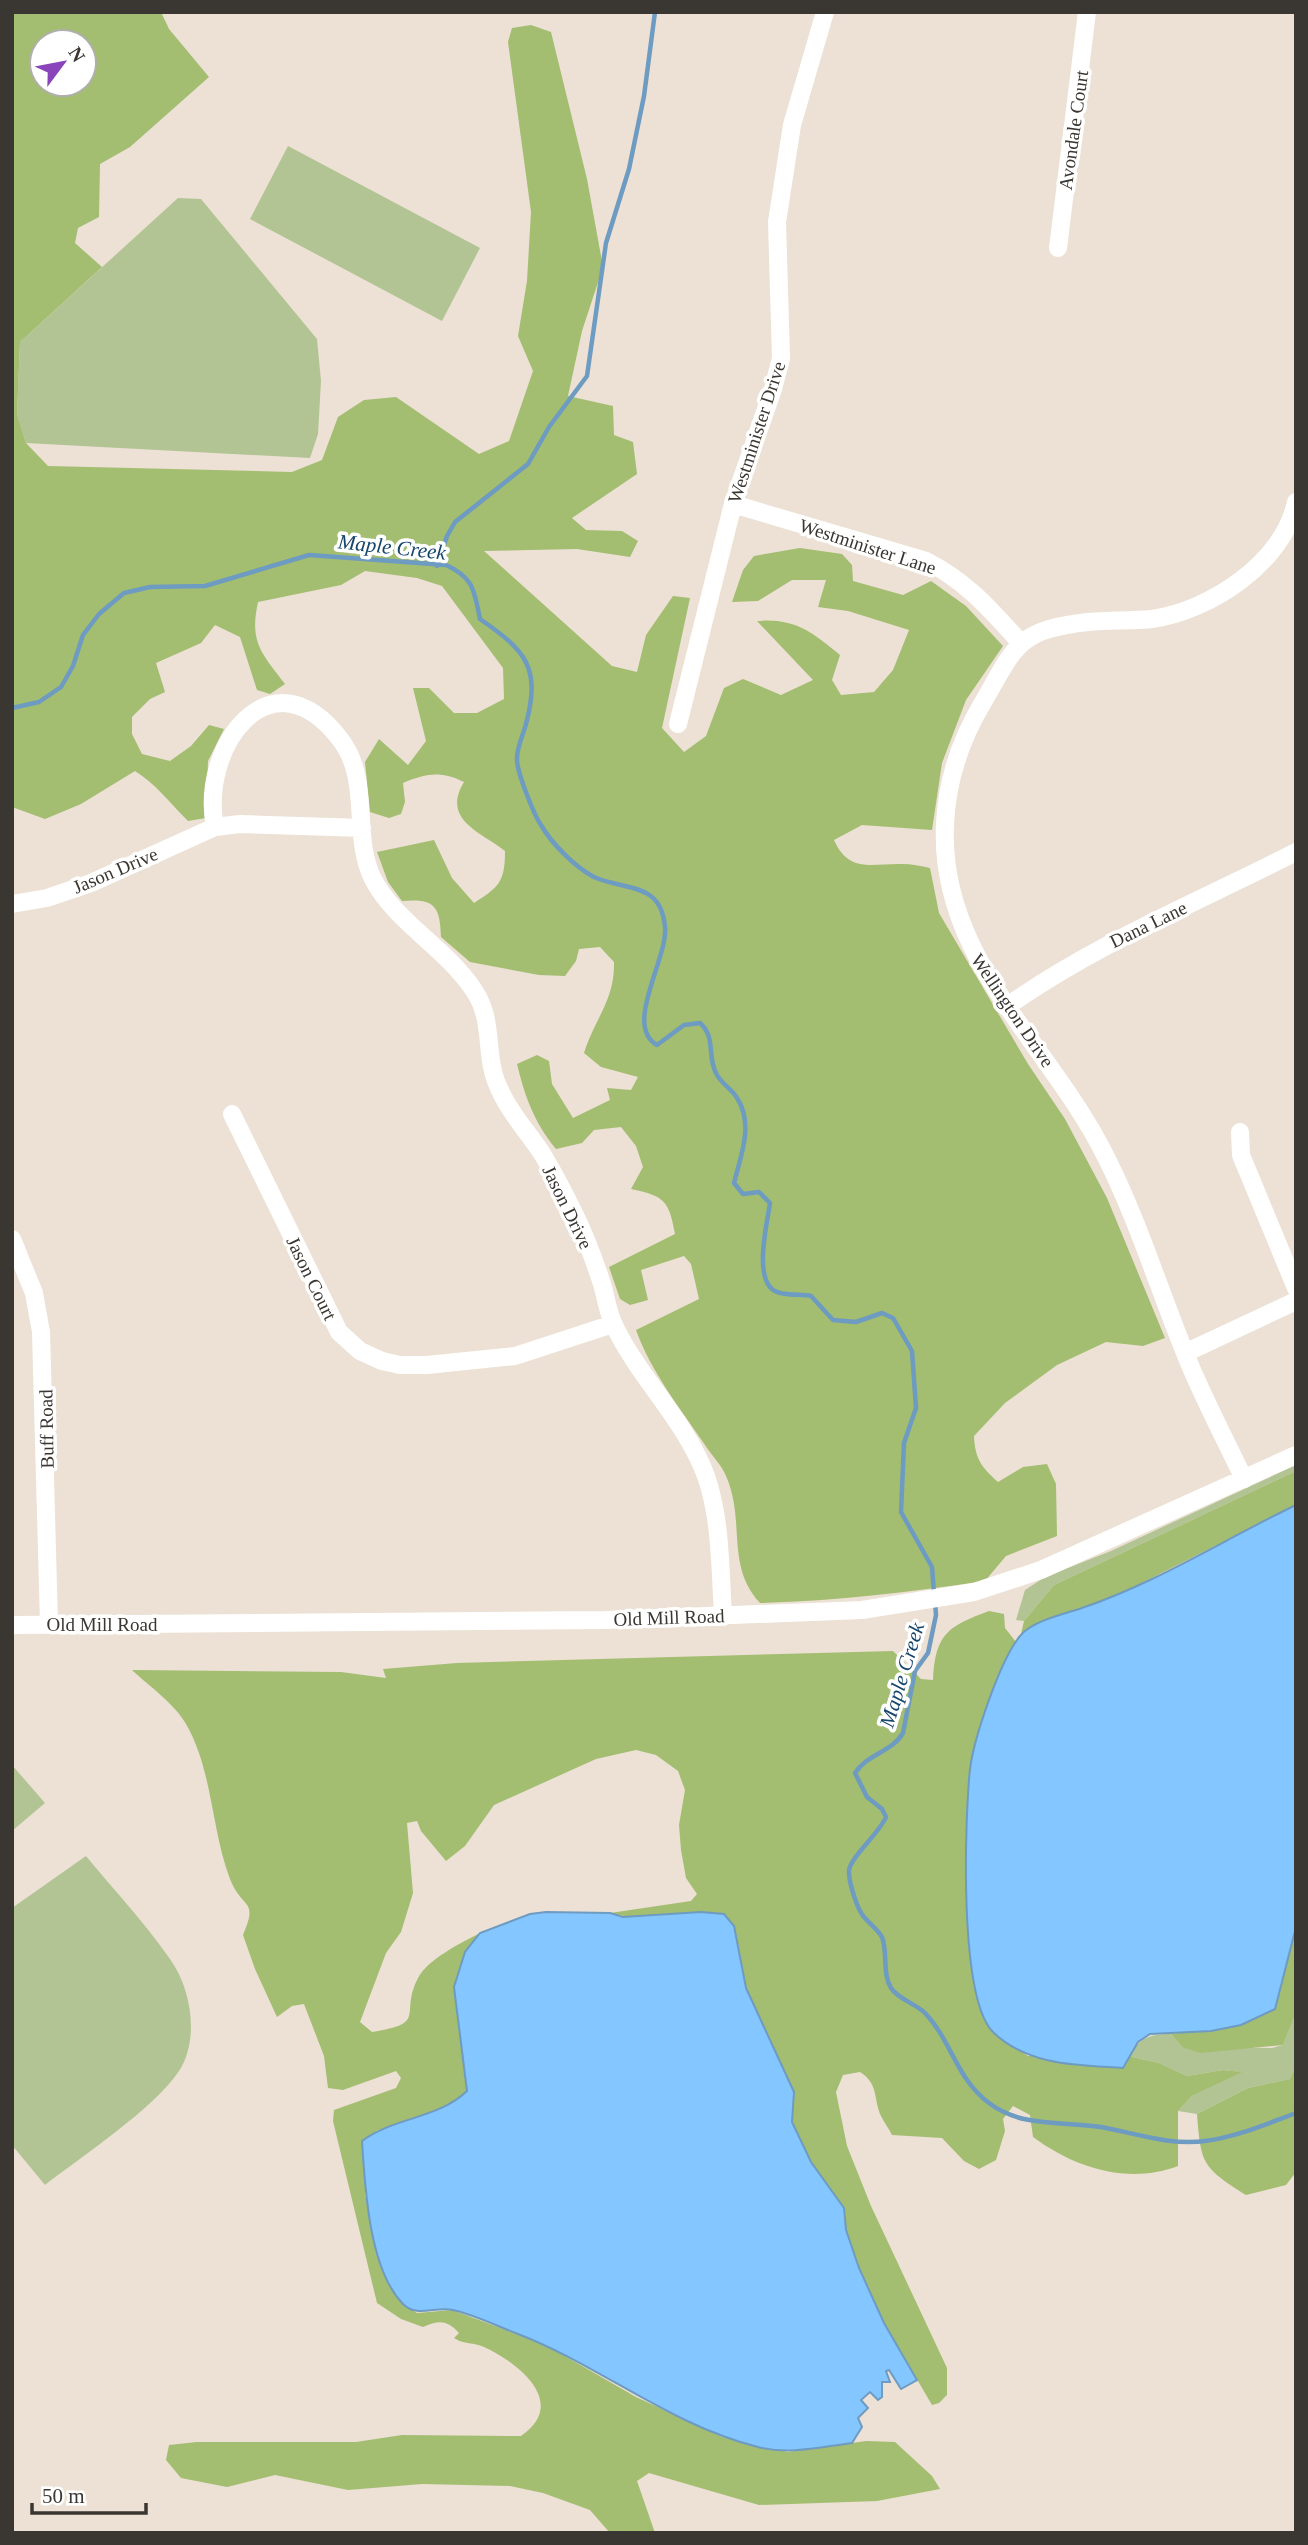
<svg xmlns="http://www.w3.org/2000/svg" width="1308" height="2545" font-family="Georgia,serif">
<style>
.green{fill:#b2c494}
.forest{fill:#a3bd71;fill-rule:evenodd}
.water{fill:#84c6ff;stroke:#6e9bc1;stroke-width:2}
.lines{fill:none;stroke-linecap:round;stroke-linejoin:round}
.stream{stroke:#6e9bc1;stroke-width:4.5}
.minor{stroke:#fff;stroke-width:18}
.labels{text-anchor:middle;stroke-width:7;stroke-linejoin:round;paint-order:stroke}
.street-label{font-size:19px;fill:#3a3631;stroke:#fff}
.water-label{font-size:21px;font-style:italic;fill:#15456a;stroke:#fff}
</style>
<rect width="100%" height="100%" fill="#ece1d4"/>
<path class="green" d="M288,146L480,248L442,321L250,219Z
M178,198L201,199L317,339L321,381L318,434L310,458L26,443L17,414L20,342Z
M1296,1465V1471L1054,1585L1024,1621L1016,1620L1025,1590L1045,1577L1111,1551Z
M12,1765L45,1803L12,1831Z
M86,1856C114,1890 145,1923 170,1959C191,1988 200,2039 179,2071C155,2108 82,2156 45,2185L12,2145V1908Z
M1296,2013V2064L1290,2079L1248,2088L1197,2114L1178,2111L1192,2096L1240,2072L1223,2070L1187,2076L1159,2063L1128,2056C1140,2038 1149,2034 1171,2034L1182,2047L1272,2048L1283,2045Z"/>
<path class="forest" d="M12,12H161L169,29L209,77L130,147L100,164L99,217L78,228L75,243L102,267L20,342L17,414L26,443L48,466L292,472L322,460L338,417L364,400L396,397L479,454L509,441L533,371L518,336L527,281L531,212L508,42L512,28L531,25L551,32L587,179L603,267L582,331L568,396L613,406L614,435L633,442L637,474L572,518L586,530L622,531L638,541L630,557L577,549L484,551L612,666L637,672L646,635L673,596L690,598L662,728L684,752L706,736L724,688L743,679L781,695L813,680L757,621C795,618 812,632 840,655L832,680L841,695L874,692L893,670L909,630L848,611L818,607L826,580H792L758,601L732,602L743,570L754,556L800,548L842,554L852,565L853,581L903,595L931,581L966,606L1003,646L966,700L942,763L932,830L862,825L834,840C849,874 873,863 902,864C911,864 921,866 930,868L939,913L1028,1064L1065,1119L1107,1198L1165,1338L1143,1346L1106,1342L1057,1365L1005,1403L974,1436C975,1458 981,1467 998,1482L1023,1467L1047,1464L1056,1484L1057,1536L1006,1556L985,1581C910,1592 836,1601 760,1603C725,1565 746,1521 726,1476C722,1465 711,1455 705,1445C680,1408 651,1372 636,1330L699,1299L691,1264L684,1256L641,1270L648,1300L630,1305L620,1299L609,1267L675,1234C669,1200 664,1196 631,1189L643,1167L636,1146L621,1127L594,1130L582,1143L556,1149C534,1122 525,1097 517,1064L537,1055L549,1061L552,1084L573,1118L610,1100L607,1088L631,1090L638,1077L601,1067L584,1053C595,1018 615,1000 614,962L600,947L579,949L576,961L565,976L539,975L470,962L441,937C440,906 435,898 402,901L388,882L377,852L434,840L452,878L474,903C499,887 505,882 505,851C481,832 441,820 464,782C441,771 427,773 403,783L405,802L401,814L389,818L370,812L365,762L379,739L408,765L426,741L413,688H429L454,713H477L504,699L503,668L442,586L417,578L365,571L341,585L258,602C249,643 262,653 285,684L270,694L257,690L240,637L215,625L201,643L156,663L165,692L150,699L132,717V734L142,754L170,761L191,746L209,725L224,729L208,761L206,818L188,821C170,803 156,784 135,771L81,804L45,819L12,807ZM42,42H84V84H42Z
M1296,1471V1505L1110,1599L1049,1620L1021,1634L1024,1621L1054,1585Z
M989,1611L1004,1614L1005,1628L1016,1642L981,1722L970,1767L965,1865L970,1944L980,2005L992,2032L1028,2056H1128L1159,2063L1187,2076L1223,2070L1242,2072L1192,2096L1178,2111V2166C1128,2185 1075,2168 1033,2137L1030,2115L1013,2106L1003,2119L1005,2131L996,2160L979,2169L964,2161L942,2138L892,2135C889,2129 884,2122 881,2116C873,2098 879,2084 860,2072L843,2075L836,2092L847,2146L871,2206L947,2368V2395L939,2403L932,2405L884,2323L859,2268L846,2230L843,2208L811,2162L792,2122L794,2092L746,1988L738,1947L724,1914C687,1910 645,1924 610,1913L691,1901L697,1894L686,1878L681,1850L679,1825L685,1790L678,1771L656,1755L636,1750L596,1759L494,1805L465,1846L446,1861L421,1831L417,1821L407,1823L413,1893L401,1932L386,1953L360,2022L372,2032C429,2023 399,2015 418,1978C428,1959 461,1943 480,1933L465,1952L454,1987L467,2091L453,2104L376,2131L365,2194L383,2273L403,2304L417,2313L452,2310L544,2344L636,2397L722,2437L788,2452L866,2441L895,2442L932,2476L940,2489L877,2501L759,2505L649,2473L637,2481L655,2533H610L590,2510L543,2493L510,2486L422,2484L348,2490L275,2475L227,2487L181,2478L166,2460L169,2445L197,2442H356L402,2435L521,2436C569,2403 519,2363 484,2347C473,2342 465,2345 454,2338L459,2333C447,2320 439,2320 423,2327L401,2319L377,2303L333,2121L334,2110L396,2088L401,2078L396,2071L343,2090L328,2088L324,2056L304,2004L292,2006L277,2017L255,1969L243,1935C259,1898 242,1910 230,1879C211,1829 213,1771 186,1724C174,1703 149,1686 132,1670L341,1672L386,1678L383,1669L457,1663L893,1651L921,1679L933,1680C935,1633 949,1626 989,1611Z
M1296,1927V2013L1283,2045L1200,2053L1182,2047L1171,2034L1241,2025L1275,2009Z
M1296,2064V2172L1286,2185L1246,2195C1202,2167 1201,2164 1197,2114L1248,2088L1290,2079Z"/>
<path class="water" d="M1296,1505V1927L1275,2009L1241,2025L1211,2031L1150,2034L1138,2042L1123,2068C1079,2065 1029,2066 994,2033C958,2000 965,1818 970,1769C974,1738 1000,1660 1020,1636C1032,1621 1064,1614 1082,1608C1156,1583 1225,1539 1296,1505Z
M546,1912L610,1913L623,1917L701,1912L724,1914L734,1926L746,1988L794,2092L792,2122L811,2162L844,2208L846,2230L859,2268L884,2323L917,2380L901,2389L889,2370L886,2371L890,2382H882V2397L878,2400L870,2392L861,2400L868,2408L858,2418L862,2427L852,2443C820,2447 790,2455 758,2447C670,2425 601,2366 518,2334C497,2326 475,2315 453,2310C435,2306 417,2318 403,2304C369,2269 365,2188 362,2141C394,2117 438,2119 467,2091L454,1987L465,1952L480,1933L530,1914Z"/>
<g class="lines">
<path class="stream" d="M437,566L447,536L455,522L528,464L549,427L587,376L606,243L629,169L644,96L655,12
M12,708L39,702L61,687L73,666L83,635L99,614L124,593L150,587L205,586L309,555L446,565C474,578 474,590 480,619C526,651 541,667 526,724C523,735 516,750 517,760C517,772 534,815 541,825C552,844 575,867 594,877C625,891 661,881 665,927C668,959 623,1026 657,1045L684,1025L700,1023C716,1037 707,1056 716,1073C720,1083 732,1089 737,1098C754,1124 741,1155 734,1183L743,1194L759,1192L770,1203C767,1224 754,1276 773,1290C781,1296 801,1294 811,1296L833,1320L856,1322L882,1313L893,1318L912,1351L916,1408L904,1443L901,1512L932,1567L934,1594
M935,1602L936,1615L928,1653L915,1671L903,1733C892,1752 867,1754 855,1773L867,1797L882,1809L886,1817C879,1834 848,1859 849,1872C849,1883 857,1909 864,1917C869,1923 878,1930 882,1937C888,1953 882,1973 891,1988C898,1999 916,2004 925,2013C951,2040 957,2080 989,2103C1022,2128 1062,2121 1101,2127C1134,2133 1171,2146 1205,2141C1237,2137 1266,2124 1296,2113"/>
<path class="minor" d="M1058,248L1087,12
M733,504L926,561C966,581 990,609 1019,641
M678,724L733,504L773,389L781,358L777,222L792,125L825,12
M215,827C199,747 271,649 340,739C372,780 351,835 373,879C396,924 453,952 478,997C493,1024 485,1058 498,1086C508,1110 526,1130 541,1152C553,1171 563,1191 573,1211C585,1235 594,1259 602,1284C606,1298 608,1313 614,1325C639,1378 686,1421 706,1476C721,1519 720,1569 723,1614
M12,904L47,898L91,883L215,827L240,824L362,828
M1006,1007C1097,943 1198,902 1296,852
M232,1114L339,1332L360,1351L382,1361L400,1365H427L515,1356L613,1324
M1240,1132L1241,1155L1296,1288
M12,1239L34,1293L41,1332L49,1624
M1185,1353L1296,1301
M1244,1479C1224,1437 1202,1396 1185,1353C1159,1289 1138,1221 1107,1159C1052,1046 938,959 945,824C947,781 960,741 982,704C1016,646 1016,630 1088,622C1109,620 1131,621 1152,619C1210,611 1284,562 1296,502
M12,1625L606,1620L862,1610L974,1592L1041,1570L1296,1455"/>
</g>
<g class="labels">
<g class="street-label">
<text transform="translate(1073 130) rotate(-82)" y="7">Avondale Court</text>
<text transform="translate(756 432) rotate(-72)" y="7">Westminister Drive</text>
<text transform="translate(868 546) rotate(18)" y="7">Westminister Lane</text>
<text transform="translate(115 870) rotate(-23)" y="7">Jason Drive</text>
<text transform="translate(1148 924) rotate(-26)" y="7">Dana Lane</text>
<text transform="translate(1013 1010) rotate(56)" y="7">Wellington Drive</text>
<text transform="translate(568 1207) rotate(64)" y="7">Jason Drive</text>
<text transform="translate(312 1278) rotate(64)" y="7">Jason Court</text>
<text transform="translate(46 1429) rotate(-91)" y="7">Buff Road</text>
<text transform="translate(669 1617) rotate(-2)" y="7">Old Mill Road</text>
<text x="102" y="1631">Old Mill Road</text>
</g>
<g class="water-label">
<text transform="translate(392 547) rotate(6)" y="7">Maple Creek</text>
<text transform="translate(902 1675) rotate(-73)" y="7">Maple Creek</text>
</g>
</g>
<rect width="1308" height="2545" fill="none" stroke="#3a3631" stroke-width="28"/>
<g transform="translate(63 63) rotate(58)"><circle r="33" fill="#ffffff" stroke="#b0afad" stroke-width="2"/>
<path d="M0-5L12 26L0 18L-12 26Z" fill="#8945b9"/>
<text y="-10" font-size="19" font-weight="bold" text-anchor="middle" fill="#3a3631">N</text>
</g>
<path d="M32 2503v10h114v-10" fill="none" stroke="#3a3631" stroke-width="3.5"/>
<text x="42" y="2503" font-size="21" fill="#3a3631" stroke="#ffffff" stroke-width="5" paint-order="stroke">50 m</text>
</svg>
